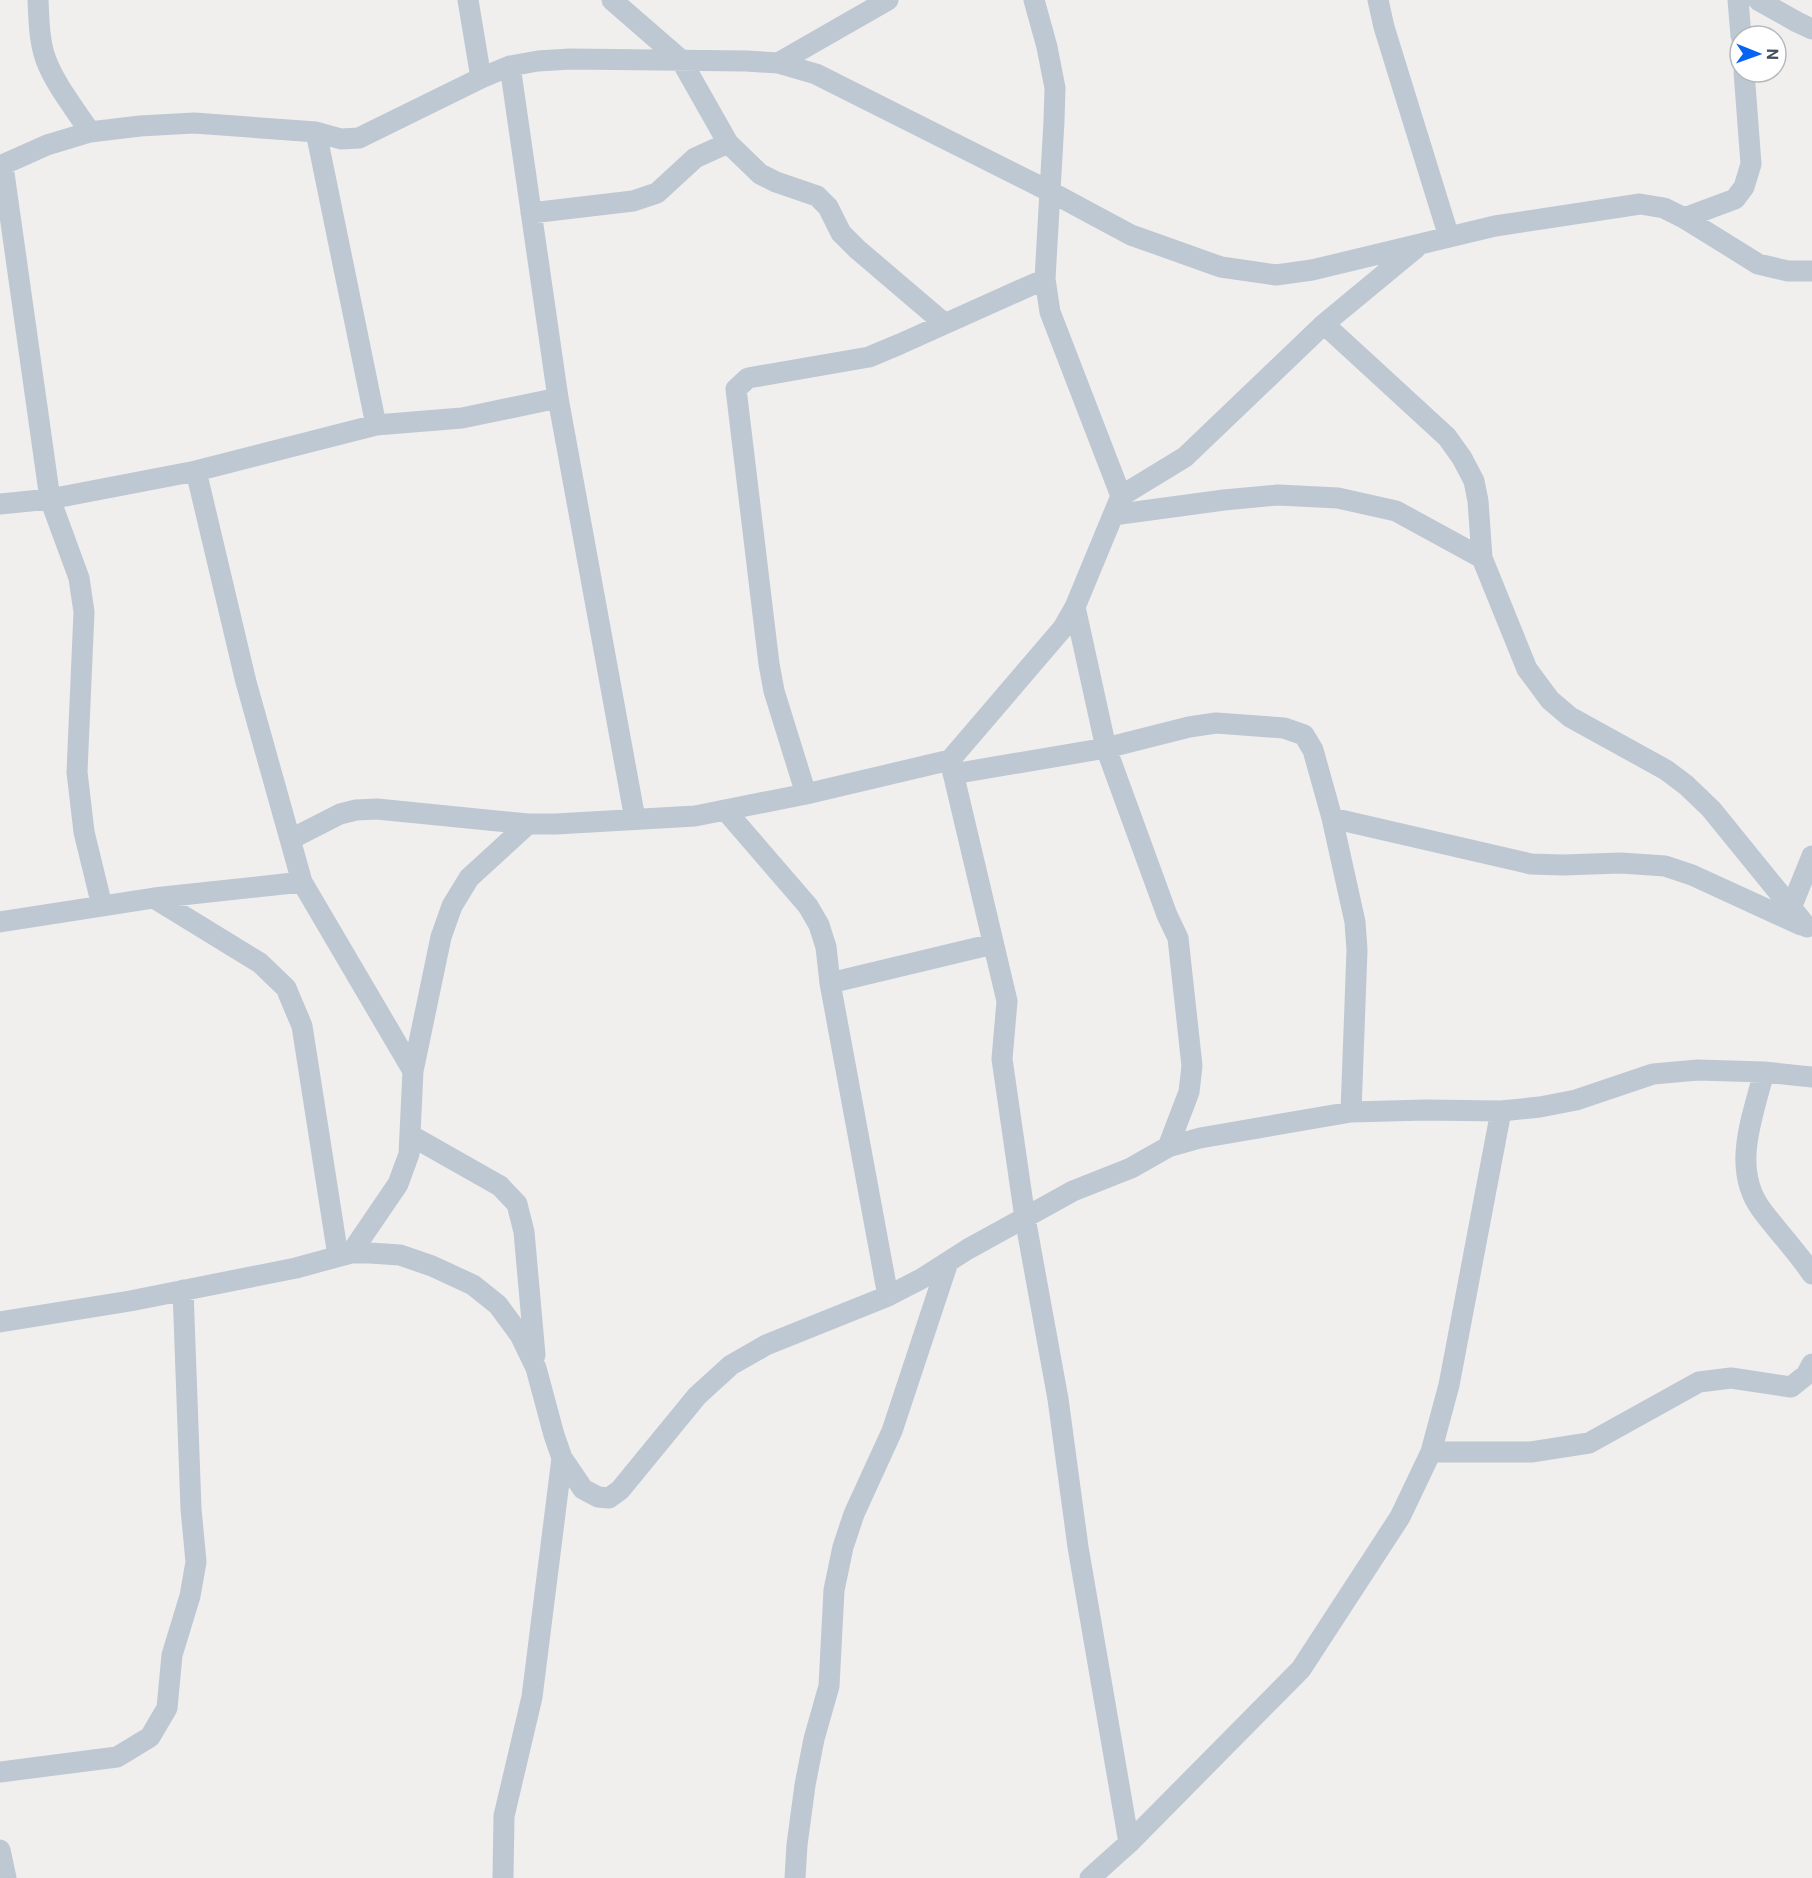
<svg xmlns="http://www.w3.org/2000/svg" width="1812" height="1878" font-family="Roboto,sans-serif">
<style>
.lines{fill:none;stroke-linecap:round;stroke-linejoin:round}
.minor{stroke:#bdc8d2;stroke-width:21}
</style>
<rect width="100%" height="100%" fill="#f1eeee"/>
<g class="lines">
<path class="minor" d="M38,0C39,20 39,41 46,60C56,86 75,109 90,132
M468,0L481,78
M612,0L681,60L728,143L760,174L776,182L817,196L828,207L841,233L857,249L945,324
M1034,0L1047,47L1055,88L1054,121L1045,279L1050,312L1121,496
M1378,0L1384,27L1449,237
M1738,0L1741,36
M1758,0L1797,22L1812,29
M778,63L888,0
M510,66L558,398L635,819
M316,132L376,425
M0,166L47,145L90,132L140,126L194,123L316,132L341,139L359,138L481,78L510,66L538,61L570,59L746,61L778,63L816,74L1049,191L1131,235L1221,267L1276,275L1312,270L1495,226L1640,204L1664,208L1684,218L1758,264L1788,271H1812
M3,166L50,499L79,578L84,612L77,772L84,832L102,906
M531,213L633,201L657,193L695,158L728,143
M1684,218L1735,199L1744,187L1751,164L1744,72
M1324,324L1447,437L1462,458L1474,481L1478,501L1482,558L1527,669L1550,700L1570,717L1666,770L1686,785L1711,809L1807,927
M196,471L246,682L302,882L413,1071
M0,504L50,499L196,471L376,425L462,418L558,398
M1113,515L1224,500L1278,495L1338,498L1396,511L1482,558
M1075,607L1106,748L1167,915L1178,938L1192,1066L1189,1092L1168,1147
M950,760L1007,1001L1002,1059L1025,1218L1058,1399L1078,1547L1129,1843
M953,774L1106,748L1189,727L1216,723L1284,728L1304,735L1313,750L1332,818L1355,922L1357,950L1351,1112
M806,794L774,691L769,664L736,389L748,378L869,357L900,344L1045,279
M726,811L808,906L819,925L826,947L830,983L888,1296
M1332,818L1531,864L1563,865L1621,863L1665,866L1692,875L1801,925
M291,839L340,814L356,810L377,809L528,824H556L695,816L806,794L950,760L1063,628L1075,607L1121,496L1185,457L1324,324L1416,248
M154,898L260,963L286,988L302,1026L338,1256
M1791,908L1812,856
M0,922L154,898L302,882
M830,983L993,944
M1764,1072C1753,1116 1731,1168 1761,1209C1777,1231 1797,1251 1812,1274
M410,1135L500,1186L517,1204L524,1232L535,1355
M351,1253L398,1184L409,1154L413,1071L441,937L452,906L469,878L528,824
M0,1322L130,1301L296,1268L351,1253H370L400,1255L432,1266L473,1285L498,1305L520,1335L536,1368L554,1435L562,1458L583,1489L598,1497L609,1498L620,1490L697,1396L731,1365L766,1345L888,1296L921,1279L968,1249L1073,1191L1131,1168L1168,1147L1200,1138L1351,1112L1426,1110L1501,1111L1540,1107L1576,1100L1653,1074L1698,1070L1764,1072L1812,1077
M1431,1452H1531L1589,1443L1699,1382L1731,1378L1791,1387L1806,1375L1812,1364
M0,1772L117,1757L150,1737L167,1708L172,1655L190,1596L196,1562L191,1509L183,1290
M0,1850L6,1878
M503,1878L504,1816L532,1697L562,1458
M795,1878L797,1845L805,1785L814,1739L829,1686L834,1590L843,1547L854,1514L892,1431L948,1262
M1090,1878L1129,1843L1301,1669L1400,1517L1431,1452L1449,1385L1501,1111"/>
</g>
<g transform="translate(1758 54) rotate(91)"><circle r="28" fill="#ffffff" stroke="#b4b9be" stroke-width="1.5"/>
<path d="M0-4.5L10 22L0 15L-10 22Z" fill="#0763f2"/>
<text y="-9" font-size="16" font-weight="bold" text-anchor="middle" fill="#44505d">N</text>
</g>
</svg>
